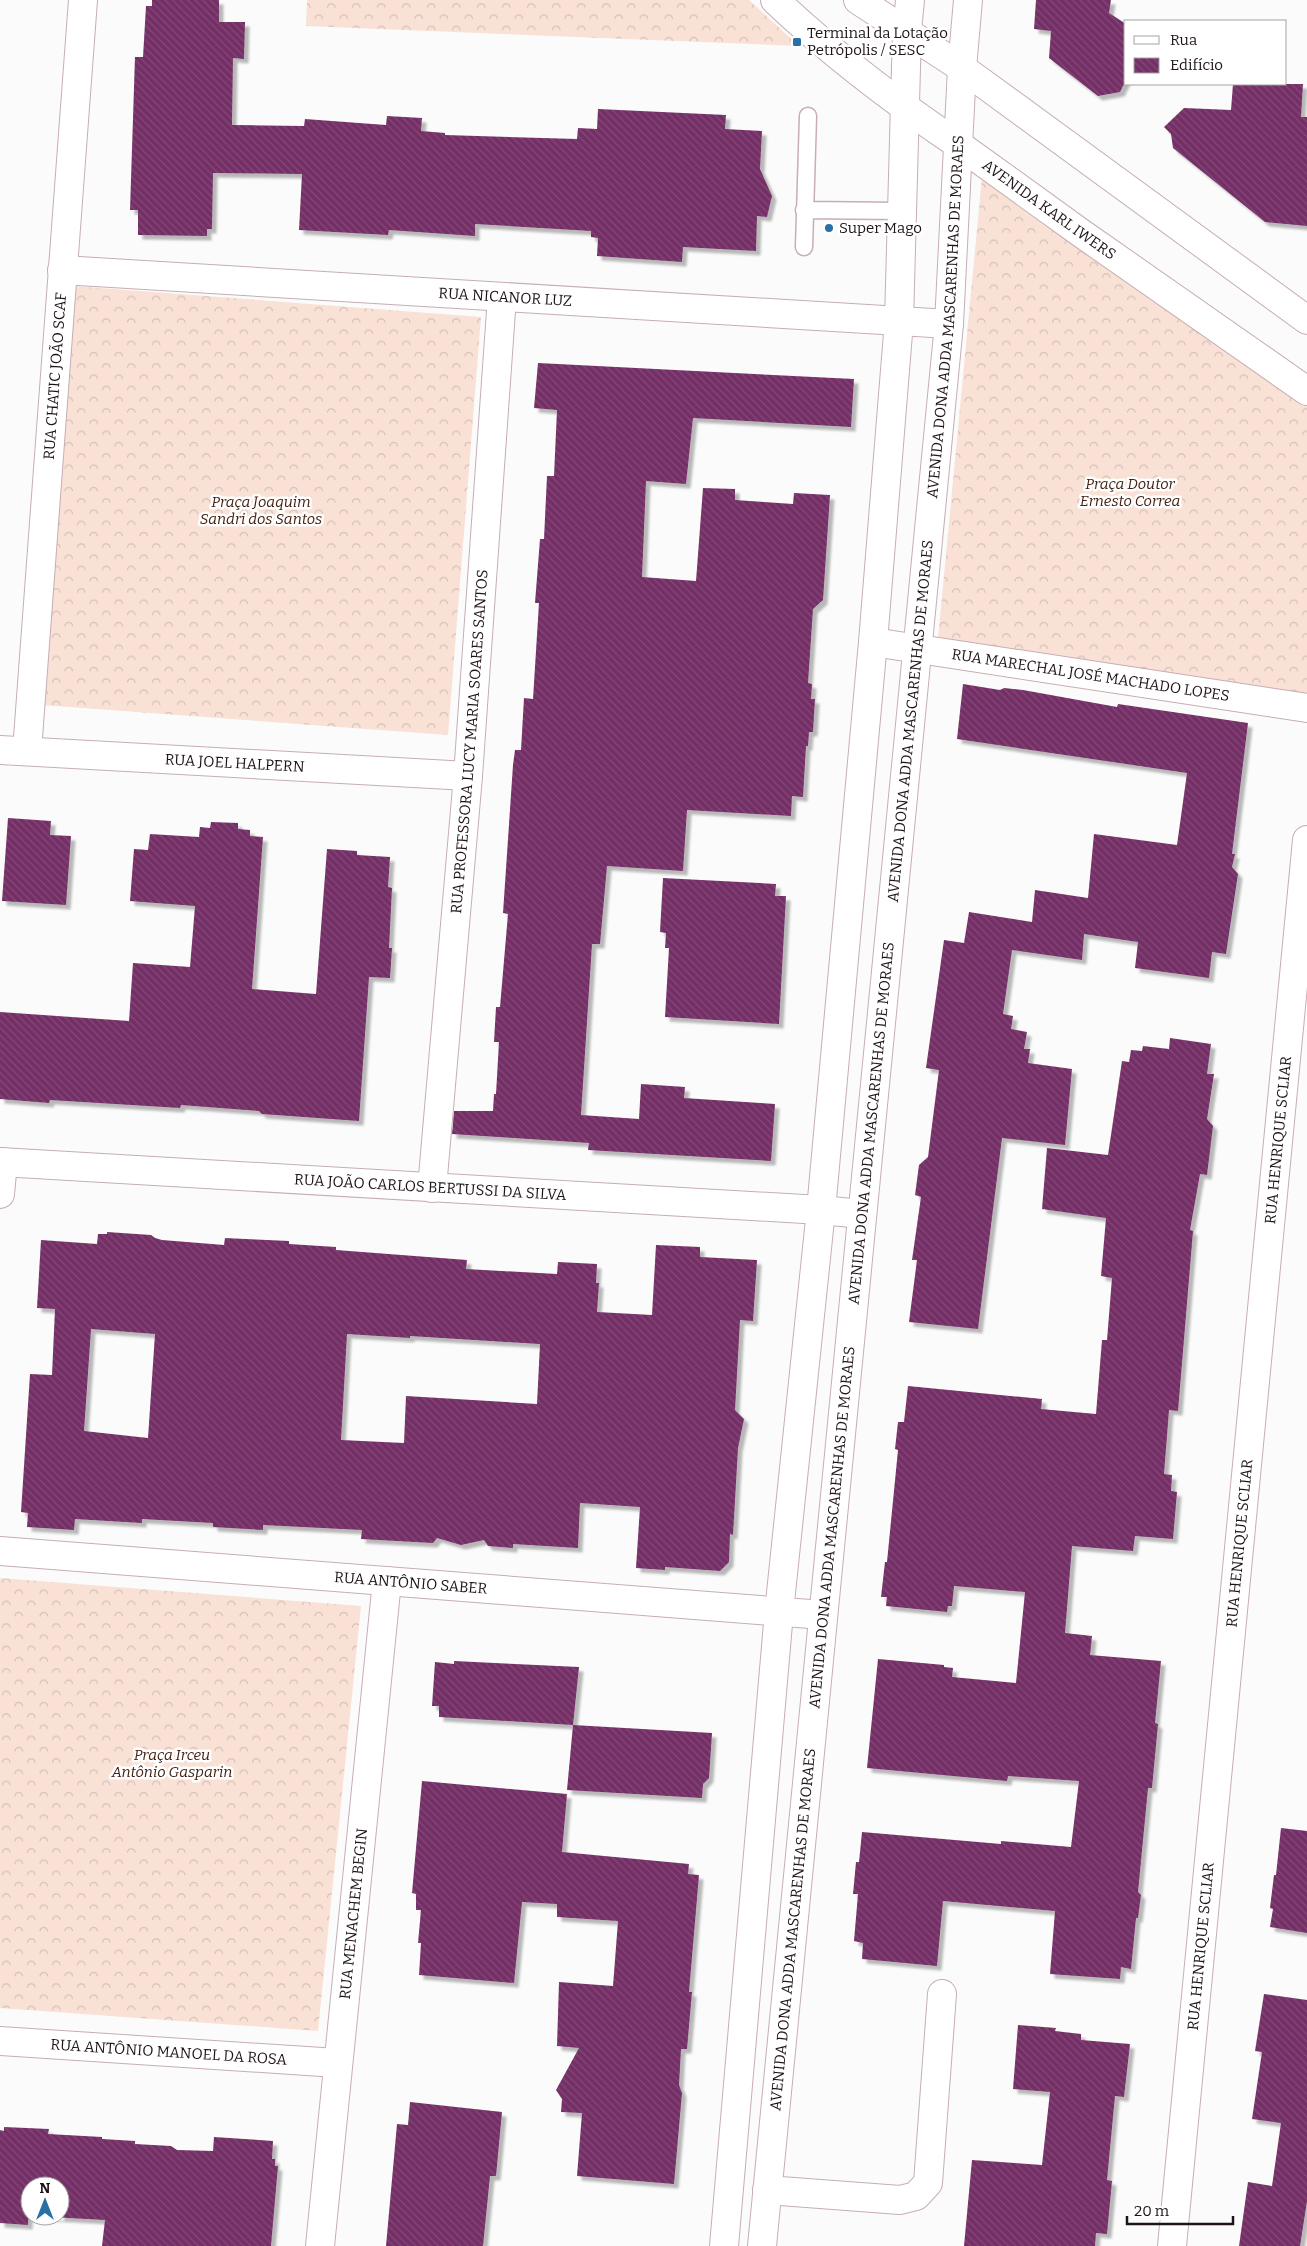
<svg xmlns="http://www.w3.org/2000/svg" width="1307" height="2246" font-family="Bitter,serif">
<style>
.forest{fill:url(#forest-crowns)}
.building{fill:url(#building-back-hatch);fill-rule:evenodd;filter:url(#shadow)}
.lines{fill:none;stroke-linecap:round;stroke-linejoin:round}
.lane-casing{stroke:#c7adb4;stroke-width:19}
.street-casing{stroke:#c7adb4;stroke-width:30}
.secondary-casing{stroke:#c7adb4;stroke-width:30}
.lane{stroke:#fff;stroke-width:16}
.street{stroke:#fff;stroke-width:28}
.secondary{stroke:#fff;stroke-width:28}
.poi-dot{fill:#2971a5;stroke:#fff;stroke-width:2}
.labels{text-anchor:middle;stroke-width:5;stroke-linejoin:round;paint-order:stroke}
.poi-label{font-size:15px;fill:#1e1417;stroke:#fff;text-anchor:start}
.street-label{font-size:15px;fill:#1e1417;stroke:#fff}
.park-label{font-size:15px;font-style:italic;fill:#442111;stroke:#fff}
</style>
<defs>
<pattern id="forest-crowns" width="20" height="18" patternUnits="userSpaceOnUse" patternTransform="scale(1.25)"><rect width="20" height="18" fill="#f9e1d6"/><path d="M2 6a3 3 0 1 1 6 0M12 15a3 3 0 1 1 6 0" fill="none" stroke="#d5c0b7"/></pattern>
<pattern id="building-back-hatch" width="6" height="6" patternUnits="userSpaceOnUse" patternTransform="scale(1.25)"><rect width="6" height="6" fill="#742f66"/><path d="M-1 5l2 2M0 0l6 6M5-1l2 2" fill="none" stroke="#824a77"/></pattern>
<filter id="shadow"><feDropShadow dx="4.5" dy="4.5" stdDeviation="1" flood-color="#0004"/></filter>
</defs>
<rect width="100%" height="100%" fill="#fbfbfb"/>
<path class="forest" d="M307,0H749L799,46L306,26Z
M982,177L1307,405V697L938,638Z
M74,286L481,317L448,735L42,705Z
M0,1578L361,1606L318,2031L0,2008Z"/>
<path class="building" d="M152,0H219V22H245L244,59L233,58L232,125L304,126L305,119L386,125L387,116L422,118L421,131L445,133V135L577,139L578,128L597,129L598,109L726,115L725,129L762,131L760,169L772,196L767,217L757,216L756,251L683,247L682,262L597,256L598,238L591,237V231L475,224V236L389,230L388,235L299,230L302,174L213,173L212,229H207V236L138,235V210H130L135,57H143L146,6H152Z
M1036,0H1111L1109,13L1126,24V80L1120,92L1098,96L1049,58L1051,31L1034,29Z
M1233,84H1303L1301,117H1307V226L1265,222L1173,148L1171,134L1164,127L1184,108L1231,110Z
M538,363L854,379L851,427L693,418L686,484L646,481L642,577L696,581L703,488L735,489V500L793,504L794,493L830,495L823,600L813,609L808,683L812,684L811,699H815L813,732H809L808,746H806L803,797L792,796L791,816L687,810L683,871L607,866L600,944H592L581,1115L639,1119L641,1084L685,1087L684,1098L775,1104L771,1161L588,1150L589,1143L452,1134L454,1111H493L494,1094H496L499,1042H494L496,1007H500L508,914L503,913L513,765L515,750H521L524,698L533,699L539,603H535L540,539H544L547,476H554L557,410L534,408Z
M963,684L1000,690L1004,688L1023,690L1117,707L1118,704L1248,723L1232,854H1235L1232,867L1238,874L1226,954L1212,952L1209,978L1135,968L1138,942L1084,934L1082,960L1012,950L1003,1014L1013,1016L1011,1029L1027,1032L1024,1049H1030L1028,1063L1072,1069L1065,1145L1002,1138L978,1329L909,1322L917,1260H912L921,1197L915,1195L919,1165L928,1157L939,1070L926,1068L944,940L964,943L969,912L1032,922L1035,890L1088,898L1094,834L1177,845L1187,773L957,739Z
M8,818L51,821L50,835L71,836L66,905L2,901Z
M211,822L238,823V829L250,830V836L263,837L252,989L316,994L327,849L357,851V855L390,857L388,887L392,888L389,948H392L390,978L369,977L359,1121L262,1114L259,1111L181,1105L180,1108L50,1100L49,1103L0,1099V1012L129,1021L133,963L190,967L195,906L130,901L134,849L148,850L150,834L199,837L200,827L210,828Z
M663,878L776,884L775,896H786L779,1024L665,1017L669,948H665L666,933L660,932Z
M1170,1038L1211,1044L1207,1074H1214L1207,1119L1213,1126L1207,1175L1200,1174L1190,1230L1193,1231L1178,1411L1169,1410L1164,1474L1172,1475L1171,1491L1177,1492L1173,1539L1135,1536L1133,1551L1072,1546L1065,1633L1092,1636L1090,1655L1161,1661L1155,1723L1158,1724L1152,1788H1148L1138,1892L1141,1895L1138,1918H1136L1131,1969L1121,1967L1120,1979L1050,1974L1055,1911L943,1901L937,1966L862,1959L863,1943L854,1941L858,1894H853L856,1862H859L862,1832L1001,1844V1841L1071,1847L1079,1781L1008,1776L1007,1781L867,1768L878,1659L944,1665V1667L953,1668L952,1677L1016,1683L1025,1592L954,1586L952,1606H948L947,1612L886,1606L887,1597H881L885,1562H887L898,1450L895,1449L898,1422H904L908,1386L1042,1399L1041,1409L1096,1414L1102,1340H1107L1112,1278L1101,1276L1106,1218L1042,1209L1047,1148L1108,1155L1122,1061L1129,1062L1131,1050L1142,1051L1143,1046L1169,1049Z
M107,1232L151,1235L155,1238L162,1240L224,1245L225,1238L289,1241V1244L336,1247V1250L467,1260L466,1269L557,1274L558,1262L597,1264L596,1283H599L597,1312L652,1315L656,1245L700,1247V1257L757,1260L753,1321L740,1320L735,1410L744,1419L738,1448L733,1535L730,1534L729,1562L720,1571L665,1567V1570L636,1568L640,1507L580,1503L578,1548L513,1544V1548L488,1546L484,1540L461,1545L437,1538L433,1543L361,1539L362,1530L263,1525V1530L213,1527V1523L142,1519V1523L75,1519L74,1530L27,1527L28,1513L21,1512L30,1374L52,1375L55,1309L37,1308L41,1240L97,1244L98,1234H107ZM91,1329L155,1334L148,1438L84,1431ZM347,1334L410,1338V1336L540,1344L537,1404L406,1396L404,1443L341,1440Z
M454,1661L579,1667L573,1725L439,1717V1706H432L435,1662L454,1664Z
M573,1725L712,1733L709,1778L703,1784L702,1798L567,1790Z
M422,1781L567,1794L562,1852L689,1864L688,1874L699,1875L689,1992H692L687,2049H681L679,2085L682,2093L674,2184L577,2176L582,2113L561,2112L562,2099L556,2090L579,2048L557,2046L559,1982L613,1986L618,1921L557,1917V1904L522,1902L514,1983L419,1975L421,1943H418L421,1910H416V1894L412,1893Z
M1281,1828L1307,1831V1933L1270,1927L1273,1909L1270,1908L1274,1875H1276Z
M1264,1994L1307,2000V2201L1300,2246H1239L1248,2182L1272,2186L1281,2123L1252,2119L1262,2052L1255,2051Z
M1018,2025L1056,2028L1055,2031L1081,2034V2040L1130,2044L1124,2097L1115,2096L1107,2180L1112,2181L1107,2234L1096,2233L1095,2246H964L972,2160L1042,2165L1050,2092L1013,2089Z
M410,2102L502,2112L496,2176H490L483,2246H386L397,2124L408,2125Z
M4,2127L49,2129L48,2134L102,2137V2139L135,2141V2144L171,2146L177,2150L213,2151L214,2137L273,2141L272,2159H275V2166H278L271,2246H102L105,2220L33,2216H60V2186H30L28,2225L0,2223V2130L4,2131Z"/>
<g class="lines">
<g class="lane-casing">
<path id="lane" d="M804,210L902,211
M804,247L808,116"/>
</g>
<g class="street-casing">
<g id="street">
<path d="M962,68L1307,320"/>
<path id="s1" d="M959,145L1081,233L1307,391"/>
<path id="s2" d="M62,270L949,324"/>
<path id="s3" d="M873,642L1307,708"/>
<path id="s4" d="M0,750L468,776"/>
<path id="s5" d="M27,751L83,0"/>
<path id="s6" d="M0,1162L821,1210L862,1214"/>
<path id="s7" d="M432,1188L468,776L502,297"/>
<path d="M0,1194L3,1162"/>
<path id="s8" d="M0,1551L823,1615"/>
<path id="s9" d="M0,2041L337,2063"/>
<path d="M767,2190L900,2200L916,2196L928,2183L942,1994"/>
<path id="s10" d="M320,2246L387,1581"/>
<path id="s11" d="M1172,2246L1307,840"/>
</g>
</g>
<g class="secondary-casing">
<g id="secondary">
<path d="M775,0C832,54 894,101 959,145"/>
<path d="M858,0L962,68"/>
<path d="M724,2246L779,1612L821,1210L873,642L899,321L907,31L910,0"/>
<path id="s12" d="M762,2246L949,324L962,68L968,0"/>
</g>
</g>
<use href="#lane" class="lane"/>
<use href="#street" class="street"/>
<use href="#secondary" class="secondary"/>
</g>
<g class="poi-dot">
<rect x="792" y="37" width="10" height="10" rx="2.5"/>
<circle cx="829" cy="228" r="5"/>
</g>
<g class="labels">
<g class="poi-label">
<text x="807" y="38">Terminal da Lotação<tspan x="807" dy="17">Petrópolis / SESC</tspan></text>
<text x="839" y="233">Super Mago</text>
</g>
<g class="street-label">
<text dy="5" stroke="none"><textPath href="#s1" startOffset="111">AVENIDA KARL IWERS</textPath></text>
<text dy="5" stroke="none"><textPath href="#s2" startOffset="444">RUA NICANOR LUZ</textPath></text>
<text dy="5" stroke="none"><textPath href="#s12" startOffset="1938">AVENIDA DONA ADDA MASCARENHAS DE MORAES</textPath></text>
<text dy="5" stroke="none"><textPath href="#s5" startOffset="376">RUA CHATIC JOÃO SCAF</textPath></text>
<text dy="5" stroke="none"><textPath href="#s3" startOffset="220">RUA MARECHAL JOSÉ MACHADO LOPES</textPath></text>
<text dy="5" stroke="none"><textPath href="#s12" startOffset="1532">AVENIDA DONA ADDA MASCARENHAS DE MORAES</textPath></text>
<text dy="5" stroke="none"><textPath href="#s7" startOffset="448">RUA PROFESSORA LUCY MARIA SOARES SANTOS</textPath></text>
<text dy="5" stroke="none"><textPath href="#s4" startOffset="235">RUA JOEL HALPERN</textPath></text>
<text dy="5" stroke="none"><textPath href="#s12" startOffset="1128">AVENIDA DONA ADDA MASCARENHAS DE MORAES</textPath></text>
<text dy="5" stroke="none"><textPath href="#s11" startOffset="1111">RUA HENRIQUE SCLIAR</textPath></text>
<text dy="5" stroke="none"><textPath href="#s6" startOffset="431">RUA JOÃO CARLOS BERTUSSI DA SILVA</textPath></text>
<text dy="5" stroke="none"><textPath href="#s12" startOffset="722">AVENIDA DONA ADDA MASCARENHAS DE MORAES</textPath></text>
<text dy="5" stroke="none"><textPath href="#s11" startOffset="706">RUA HENRIQUE SCLIAR</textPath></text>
<text dy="5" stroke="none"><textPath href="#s8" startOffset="412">RUA ANTÔNIO SABER</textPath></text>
<text dy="5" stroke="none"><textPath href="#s10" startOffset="334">RUA MENACHEM BEGIN</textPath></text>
<text dy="5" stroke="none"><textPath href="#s12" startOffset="318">AVENIDA DONA ADDA MASCARENHAS DE MORAES</textPath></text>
<text dy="5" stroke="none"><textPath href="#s11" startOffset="301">RUA HENRIQUE SCLIAR</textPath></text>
<text dy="5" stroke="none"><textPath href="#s9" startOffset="169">RUA ANTÔNIO MANOEL DA ROSA</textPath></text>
</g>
<g class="park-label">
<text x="1130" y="489">Praça Doutor<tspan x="1130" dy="17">Ernesto Correa</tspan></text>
<text x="261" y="507">Praça Joaquim<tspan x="261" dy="17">Sandri dos Santos</tspan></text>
<text x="172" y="1760">Praça Irceu<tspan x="172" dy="17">Antônio Gasparin</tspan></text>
</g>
</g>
<rect x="1124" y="20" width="162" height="65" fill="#ffffff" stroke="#a5a1a2"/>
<rect x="1134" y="36" width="25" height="8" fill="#ffffff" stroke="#a5a1a2"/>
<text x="1170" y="45" font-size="15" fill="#1e1417">Rua</text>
<rect x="1134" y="58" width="25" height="15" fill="url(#building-back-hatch)" stroke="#a5a1a2"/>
<text x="1170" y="70" font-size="15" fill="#1e1417">Edifício</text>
<g transform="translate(45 2201)"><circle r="24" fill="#ffffff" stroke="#a5a1a2"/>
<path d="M0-4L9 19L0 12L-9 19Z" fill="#2971a5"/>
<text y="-8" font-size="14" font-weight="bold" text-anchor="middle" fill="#1e1417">N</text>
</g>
<path d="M1127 2216v8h106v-8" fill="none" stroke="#1e1417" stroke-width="2.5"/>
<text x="1134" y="2216" font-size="15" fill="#1e1417" stroke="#ffffff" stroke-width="4" paint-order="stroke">20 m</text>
</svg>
